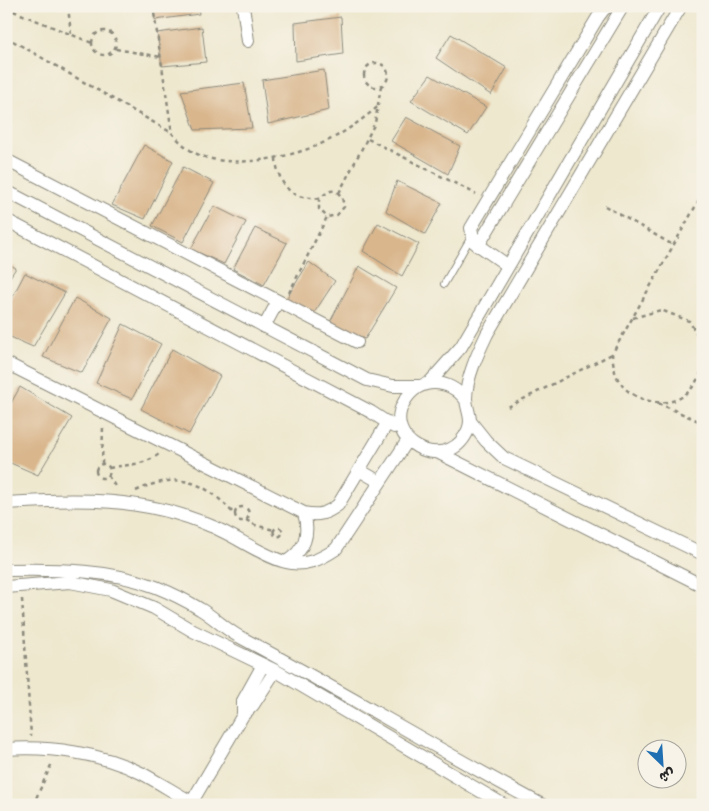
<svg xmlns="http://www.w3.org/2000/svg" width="709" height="811" font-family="Sriracha,'Playpen Sans Arabic',sans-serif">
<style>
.building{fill:#d9b68c}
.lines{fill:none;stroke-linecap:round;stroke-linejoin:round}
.service-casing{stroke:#8c8a7d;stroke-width:8}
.minor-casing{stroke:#8c8a7d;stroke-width:14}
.path{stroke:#8c8a7d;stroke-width:2.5;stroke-dasharray:4 4;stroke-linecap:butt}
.service{stroke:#fff;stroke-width:6}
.minor{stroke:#fff;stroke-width:12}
</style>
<rect width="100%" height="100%" fill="#f7f3e8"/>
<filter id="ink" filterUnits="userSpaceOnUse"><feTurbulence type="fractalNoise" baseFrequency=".02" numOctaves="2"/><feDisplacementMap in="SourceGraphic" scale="10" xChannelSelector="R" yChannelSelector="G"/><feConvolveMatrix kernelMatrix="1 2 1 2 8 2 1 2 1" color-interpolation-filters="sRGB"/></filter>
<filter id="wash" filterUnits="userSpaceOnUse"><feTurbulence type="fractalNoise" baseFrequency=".0096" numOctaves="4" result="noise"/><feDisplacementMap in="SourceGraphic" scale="20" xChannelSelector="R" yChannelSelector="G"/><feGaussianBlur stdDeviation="1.12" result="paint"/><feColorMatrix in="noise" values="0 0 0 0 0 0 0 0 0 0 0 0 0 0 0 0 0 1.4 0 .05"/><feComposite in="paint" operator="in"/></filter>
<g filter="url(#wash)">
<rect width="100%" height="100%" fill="#eee8cf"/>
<g id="blocks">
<path class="building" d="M153,6H198L199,14L155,20Z
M341,17L343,54L296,61L295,23Z
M202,27L206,62L162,66L157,33Z
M451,34L507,68L491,95L436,58Z
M324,70L329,110L268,124L262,80Z
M430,75L486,107L468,135L411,101Z
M244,83L252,128L195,130L181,91Z
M406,117L460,146L448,174L391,141Z
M144,145L173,161L145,219L112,205Z
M183,167L214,183L183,242L152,226Z
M397,181L442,203L425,234L386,211Z
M214,206L246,222L224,264L191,249Z
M378,223L419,244L402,276L363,251Z
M255,228L287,243L264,285L233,269Z
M309,262L335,281L314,313L283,304Z
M6,263L16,268L6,283Z
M359,266L396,288L365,339L330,322Z
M25,273L65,293L33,347L6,335V309Z
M75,298L112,318L82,373L43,357Z
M123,324L161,344L132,399L96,383Z
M172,349L220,376L189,434L141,409Z
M20,387L72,418L38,475L6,461V412Z"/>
</g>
</g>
<g filter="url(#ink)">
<use href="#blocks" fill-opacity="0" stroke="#8c8a7d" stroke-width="1"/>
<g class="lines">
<g class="service-casing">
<path id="service" d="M444,284L471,237"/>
</g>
<g class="minor-casing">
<path id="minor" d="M243,6L248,41
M6,160L357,342
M6,191L367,380L393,386H420
M6,220L371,412L394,427
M478,246L623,6
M507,265L474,242L471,228L598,17L604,9L610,6
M264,327L278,301
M6,363L304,513C318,516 326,514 338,505L388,422
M430,382L461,347L660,6
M466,400C449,378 419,376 404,402C382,440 442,473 465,436C475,420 467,413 466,399C466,378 478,353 487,334L681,6
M470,421L486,441L504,458L703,554
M439,453L703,586
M359,470L380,482
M6,503C77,498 145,497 211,526C234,535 264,557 286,562C305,567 321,559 336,549L408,440
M286,562C305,550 310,535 304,513
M6,570C56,569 109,569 156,587C171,593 187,601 200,609C214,617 226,630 240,637C342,691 440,751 542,805
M6,587L70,582L111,590L154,608L193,631L278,672L504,805
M243,715V701L263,665
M6,749C50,746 101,753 141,773C160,783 178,795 197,805
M190,805L243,715L253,705L275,671"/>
</g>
<path class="path" d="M68,6L71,35
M153,6L172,133C180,142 188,150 199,155C236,170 298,157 333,138C350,129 364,118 380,105
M6,8L92,43
M92 43a12 12 0 1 1 24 0a12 12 0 1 1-24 0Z
M6,37L172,133
M116,49L161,57
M364 75a12 12 0 1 1 24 0a12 12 0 1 1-24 0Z
M368,139L476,194
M276,158C277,178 287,198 311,198C313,198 316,199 319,198C329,193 331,185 342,197L344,207L337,215L327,217L319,209V198
M339,193L375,123L381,86
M703,193L612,354C613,361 614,371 617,377C626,398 658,408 678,399C691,393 697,381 703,369
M605,206L673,245
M289,293L327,217
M633,318L661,310L689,321L703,344
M658,403L703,423
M508,407L612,354
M102,464L103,426
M96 471a7 7 0 1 1 14 0a7 7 0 1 1-14 0Z
M109,468C127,464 144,466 159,454
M108,476L117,489
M136,491C178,471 204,480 234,514
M235 514a7 7 0 1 1 14 0a7 7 0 1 1-14 0Z
M246,520L255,525L274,530
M273.5 532a4.5 4.5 0 1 1 9 0a4.5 4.5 0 1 1-9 0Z
M22,599L31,736
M33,805L52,763"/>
<use href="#service" class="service"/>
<use href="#minor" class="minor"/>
</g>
</g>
<rect width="709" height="811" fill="none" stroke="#f7f3e8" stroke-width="25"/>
<g transform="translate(662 764) rotate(155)"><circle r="24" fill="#f7f3e8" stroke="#a5a39c"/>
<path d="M0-4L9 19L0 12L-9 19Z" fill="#1f6fb2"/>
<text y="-8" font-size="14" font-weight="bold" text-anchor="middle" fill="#2b2b2b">ش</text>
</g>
</svg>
